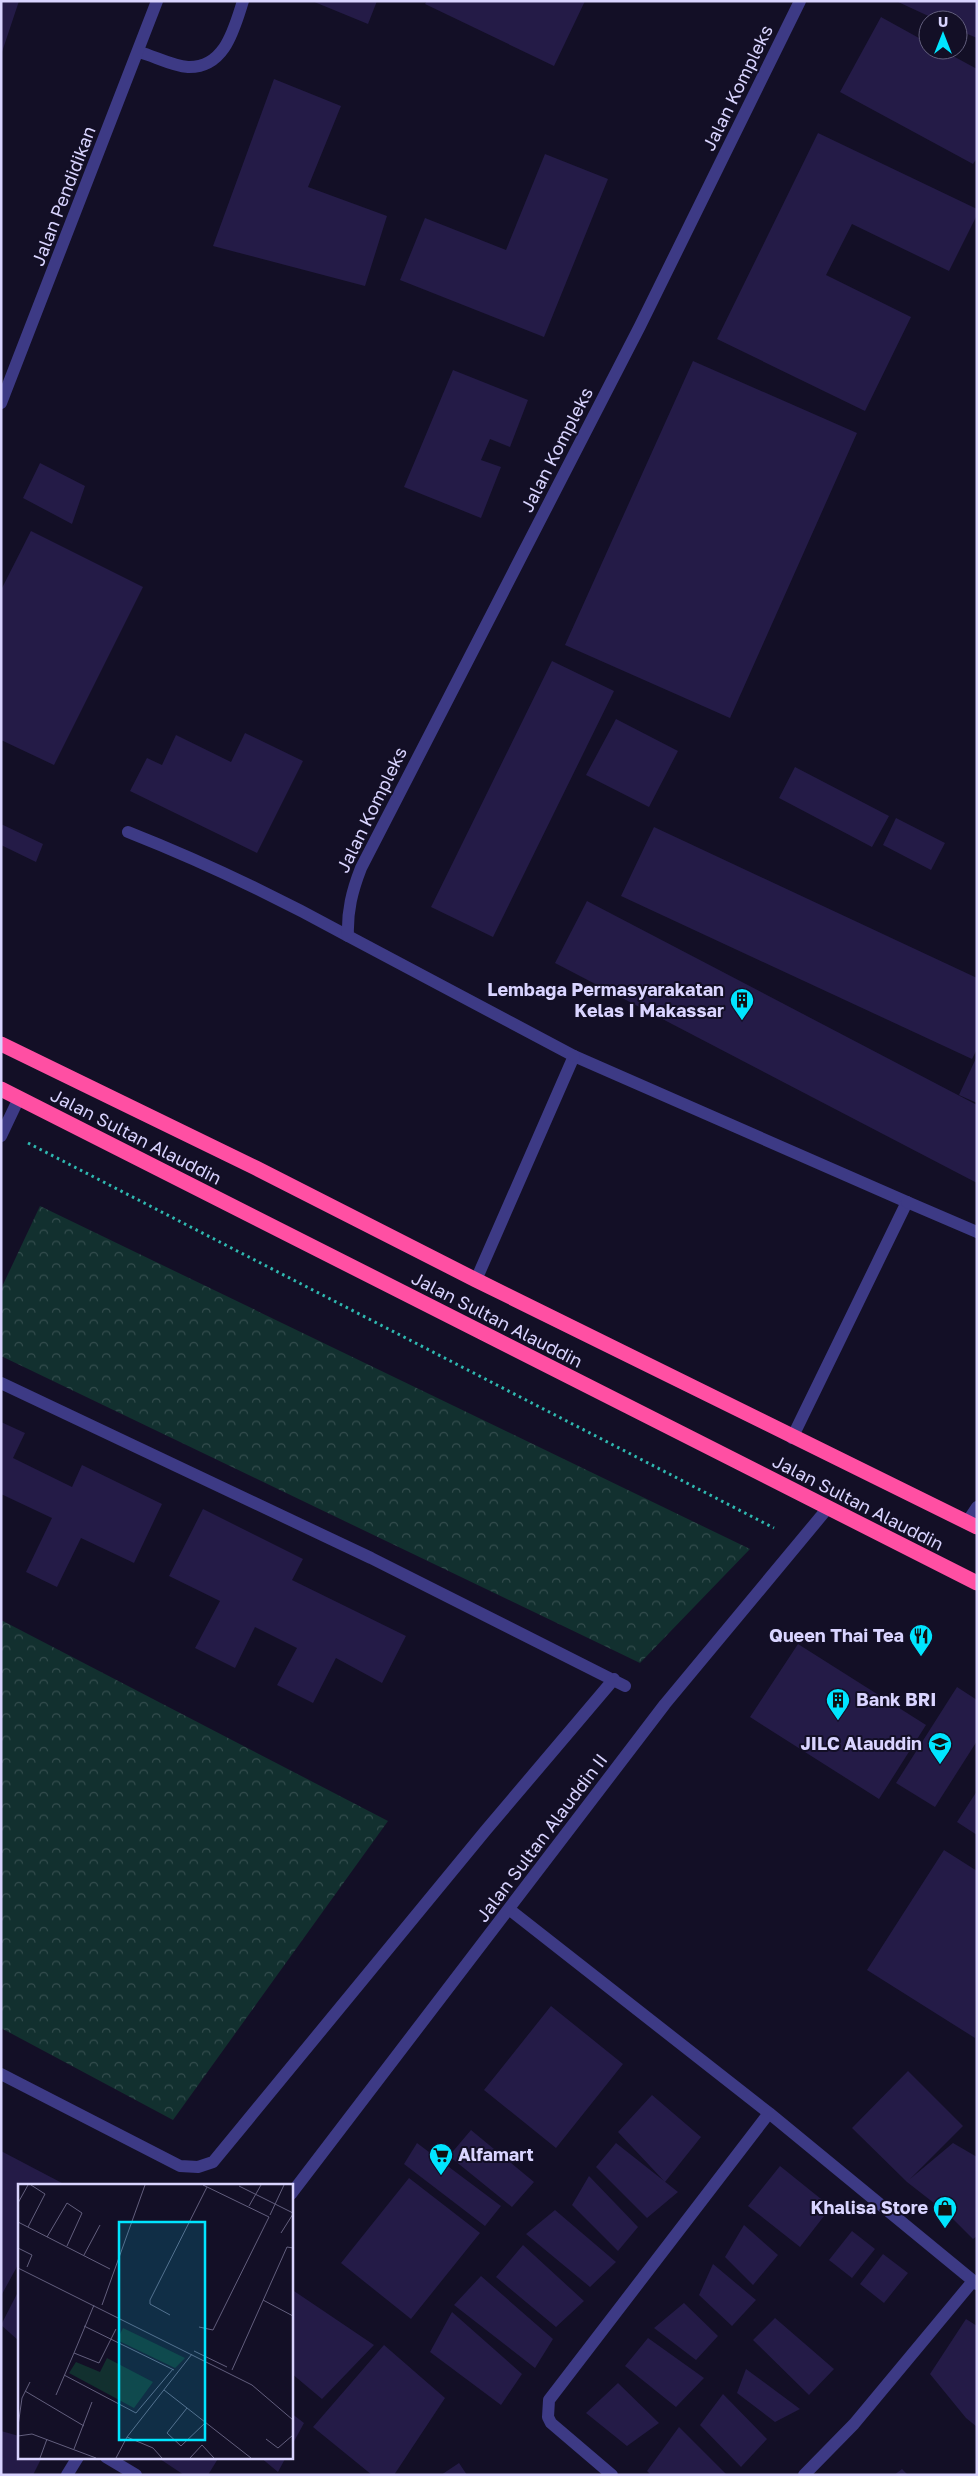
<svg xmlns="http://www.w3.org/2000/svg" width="978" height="2476" font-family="'Golos Text',sans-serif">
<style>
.forest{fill:url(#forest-crowns)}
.building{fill:#241b47}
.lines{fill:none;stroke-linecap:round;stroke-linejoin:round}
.path{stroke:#2fb8b0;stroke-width:3;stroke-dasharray:2.5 4;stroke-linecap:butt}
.lane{stroke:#3d3a85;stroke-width:12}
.street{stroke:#3d3a85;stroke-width:12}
.highway{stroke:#ff4fa3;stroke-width:15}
.labels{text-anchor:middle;stroke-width:4;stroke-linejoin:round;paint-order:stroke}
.street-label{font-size:18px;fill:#d9d4ff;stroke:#130f26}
.poi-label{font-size:18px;font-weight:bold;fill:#d9d4ff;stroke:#130f26;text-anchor:end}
.inset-road{fill:none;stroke:#625e7d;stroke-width:1}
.view{fill:#00e5ff;fill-opacity:0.15;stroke:#00e5ff;stroke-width:2.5}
.inset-edge{fill:none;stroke:#d9d4ff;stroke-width:2.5}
</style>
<defs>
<pattern id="forest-crowns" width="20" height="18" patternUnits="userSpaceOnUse" patternTransform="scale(1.25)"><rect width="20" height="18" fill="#12302f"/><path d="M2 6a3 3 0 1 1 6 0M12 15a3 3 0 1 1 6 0" fill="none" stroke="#344d4e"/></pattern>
</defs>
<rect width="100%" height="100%" fill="#130f26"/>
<path class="forest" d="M40,1206L750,1549L640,1663L1,1356V1289Z
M1,1620L388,1821L173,2120L1,2028Z"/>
<path class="building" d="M1,1H19L2,52H1Z
M312,1H377L368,24Z
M427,1H585L554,66L425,4Z
M896,1H977V38L958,30V20H937Z
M881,17L928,43V50H942L977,69V158L973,164L840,92Z
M274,79L341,106L308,187L387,216L365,286L213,246Z
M818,133L977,209V215L949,271L852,224L826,275L911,317L865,411L717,339Z
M545,154L608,179L544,337L400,280L425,218L506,250Z
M693,361L857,433L730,718L565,645Z
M453,370L528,400L510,447L490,439L481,460L501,467L481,518L404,487Z
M40,463L85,486L72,524L23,498Z
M31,531L143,587L54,765L1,740V590Z
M552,661L614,691L493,937L431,907Z
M616,719L678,751L649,807L586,775Z
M245,733L303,761L257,853L130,791L147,758L162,765L176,735L231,762Z
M795,767L889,816L872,847L779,798Z
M896,818L945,843L931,870L883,845Z
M1,824L43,844L36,862L1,845Z
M654,827L977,978V1049L972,1059L621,896Z
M587,901L977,1105V1183L555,963Z
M977,1056V1103L959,1095Z
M1,1422L25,1433L13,1458L72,1487L82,1465L162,1504L134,1563L81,1538L57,1587L26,1572L52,1518L1,1494Z
M203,1509L303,1559L292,1580L406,1636L382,1683L336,1658L313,1703L277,1685L297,1648L255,1627L235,1668L195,1648L220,1601L169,1576Z
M798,1644L926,1725L879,1799L750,1717Z
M957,1687L977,1700V1741L935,1807L896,1783Z
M977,1791V1835L957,1822Z
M944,1850L977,1871L975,2038L867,1970Z
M551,2006L623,2064L556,2148L484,2090Z
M908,2071L963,2126L910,2179L953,2143L977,2157V2236L973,2239L948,2214L907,2182L852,2128Z
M652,2095L701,2137L665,2182L618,2132Z
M471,2130L534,2182L512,2207L449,2156Z
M417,2143L501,2206L485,2226L404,2164Z
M616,2143L678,2192L647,2218L596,2167Z
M1,2151L62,2183L19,2185V2263L1,2296Z
M780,2166L831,2207L800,2247L748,2206Z
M589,2176L638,2227L618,2251L572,2205Z
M409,2178L480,2233L411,2319L341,2263Z
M555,2210L616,2262L590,2287L526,2234Z
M744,2225L778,2255L753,2285L725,2257Z
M852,2231L875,2249L852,2278L829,2260Z
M523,2245L584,2301L556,2327L496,2277Z
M883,2254L908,2273L884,2303L860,2284Z
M713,2264L756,2300L732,2326L699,2295Z
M481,2276L553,2339L535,2368L454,2305Z
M291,2289L374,2345L322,2399L291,2373Z
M19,2290V2341L1,2325Z
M684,2303L718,2336L696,2360L654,2328Z
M452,2312L522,2374L501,2405L430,2352Z
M775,2318L834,2369L809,2395L753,2340Z
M966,2319L977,2326V2427L966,2418L930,2374Z
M648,2338L704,2378L676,2407L625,2366Z
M384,2345L445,2398L394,2475H372L313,2427Z
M746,2369L800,2409L775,2422L737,2393Z
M618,2383L659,2423L627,2446L586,2413Z
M723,2394L767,2439L741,2467L700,2425Z
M291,2413L304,2423L291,2447Z
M679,2427L727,2475H651L647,2471Z
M1,2431L19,2436V2457H42L33,2475H1Z
M157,2457H219L208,2475H184Z
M260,2457H286L278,2472Z
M459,2463L467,2475H441Z
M902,2469L908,2475H894Z"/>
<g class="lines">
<path class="path" d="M28,1143L774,1528"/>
<path class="lane" d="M139,52C154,56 172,66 188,67C225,68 234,29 243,1
M128,832C204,862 277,897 348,936
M476,1280L574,1056L907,1202L792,1438
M967,1522L977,1507"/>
<path class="street" d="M1,403L157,1
M574,1056L348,936C347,911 352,891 361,868L640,326L800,1
M1,1136L19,1098
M907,1202L977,1232
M1,1383L371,1558L625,1686
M510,1910L769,2113L977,2284
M1,2074L180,2166L198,2167L213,2162L486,1830L614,1679
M291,2194L665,1704L827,1509
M106,2457L136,2475
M67,2475L78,2457
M612,2475L551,2423L548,2417L549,2400L769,2113
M804,2475L854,2424L973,2281"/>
<path class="highway" d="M1,1044L256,1168L476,1280L977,1527
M1,1089L977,1583"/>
</g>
<defs>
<g id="building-pin" transform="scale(1.25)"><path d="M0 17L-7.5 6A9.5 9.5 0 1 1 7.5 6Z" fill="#00e5ff" stroke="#130f26"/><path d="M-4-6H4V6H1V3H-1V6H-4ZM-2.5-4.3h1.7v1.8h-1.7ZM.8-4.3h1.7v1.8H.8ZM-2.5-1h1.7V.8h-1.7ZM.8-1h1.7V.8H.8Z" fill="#111"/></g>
<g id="restaurant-pin" transform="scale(1.25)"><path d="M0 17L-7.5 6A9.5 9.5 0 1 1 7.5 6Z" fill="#00e5ff" stroke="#130f26"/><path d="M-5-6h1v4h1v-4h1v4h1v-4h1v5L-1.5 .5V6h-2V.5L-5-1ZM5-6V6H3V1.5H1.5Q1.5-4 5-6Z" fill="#111"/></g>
<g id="university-pin" transform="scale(1.25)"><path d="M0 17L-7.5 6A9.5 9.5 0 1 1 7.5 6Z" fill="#00e5ff" stroke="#130f26"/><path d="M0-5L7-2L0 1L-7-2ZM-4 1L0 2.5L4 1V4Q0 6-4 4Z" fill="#111"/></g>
<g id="supermarket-pin" transform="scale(1.25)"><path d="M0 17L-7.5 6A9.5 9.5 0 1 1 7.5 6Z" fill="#00e5ff" stroke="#130f26"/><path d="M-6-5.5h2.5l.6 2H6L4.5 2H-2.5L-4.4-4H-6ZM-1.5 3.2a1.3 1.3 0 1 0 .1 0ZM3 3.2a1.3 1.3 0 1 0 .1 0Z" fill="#111"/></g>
<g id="shop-pin" transform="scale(1.25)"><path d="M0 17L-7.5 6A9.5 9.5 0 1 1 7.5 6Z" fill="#00e5ff" stroke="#130f26"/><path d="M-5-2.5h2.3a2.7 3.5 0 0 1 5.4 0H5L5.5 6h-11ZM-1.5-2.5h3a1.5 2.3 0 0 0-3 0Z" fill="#111"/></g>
</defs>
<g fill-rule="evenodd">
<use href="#building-pin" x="742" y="1000"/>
<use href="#restaurant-pin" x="921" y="1636"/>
<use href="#building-pin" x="838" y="1700"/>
<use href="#university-pin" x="940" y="1744"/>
<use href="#supermarket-pin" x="441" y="2155"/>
<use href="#shop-pin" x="945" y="2208"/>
</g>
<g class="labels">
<g class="street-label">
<text transform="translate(738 88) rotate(-64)" y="6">Jalan Kompleks</text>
<text transform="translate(64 196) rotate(-69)" y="6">Jalan Pendidikan</text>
<text transform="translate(557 450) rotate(-63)" y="6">Jalan Kompleks</text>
<text transform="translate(372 810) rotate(-64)" y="6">Jalan Kompleks</text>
<text transform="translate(136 1137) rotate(27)" y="6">Jalan Sultan Alauddin</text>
<text transform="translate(497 1320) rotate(27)" y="6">Jalan Sultan Alauddin</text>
<text transform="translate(858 1503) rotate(27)" y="6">Jalan Sultan Alauddin</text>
<text transform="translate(542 1838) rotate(-53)" y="6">Jalan Sultan Alauddin II</text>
</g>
<g class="poi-label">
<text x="724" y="996">Lembaga Permasyarakatan<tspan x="724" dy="21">Kelas I Makassar</tspan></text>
<text x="904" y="1642">Queen Thai Tea</text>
<text x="856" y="1706" text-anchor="start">Bank BRI</text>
<text x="922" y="1750">JILC Alauddin</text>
<text x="458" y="2161" text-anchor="start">Alfamart</text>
<text x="928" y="2214">Khalisa Store</text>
</g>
</g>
<g transform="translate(18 2184)">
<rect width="275" height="275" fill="#130f26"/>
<path d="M105,144L167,174L157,184L99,156ZM89,174L135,198L116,224L51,189L58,178L82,188Z" fill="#12302f"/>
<path class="inset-road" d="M221,2L275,29M0,19L10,1M231,22L243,1M252,31L266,1M0,38L92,85M10,43L27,10L13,1M263,49L275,30M29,53L49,19L64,29L49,62M0,64L14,71L9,83M66,71L82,41M0,84L234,201L275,236M245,116L275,132M84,121L127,1M152,131L132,120V116L189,3M66,142L156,186M181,143L195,146L251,33L185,1M176,167L209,183M56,169L76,121M214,186L269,63L275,64M46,191L118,229L155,185M146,206L233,274M7,207L66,242M38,211L56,169L81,179L98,145M169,224L149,249L163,262L187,239M0,242L4,214L12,198M0,252L14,250L78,274M109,253L135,264L144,274M248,255L260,264L275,251M56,265L74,218M22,274L29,255M98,274L109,253L174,170M172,274L184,261L196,274"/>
<path class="view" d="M101,38H187V256H101Z"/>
<rect width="275" height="275" class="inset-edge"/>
</g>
<rect width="978" height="2476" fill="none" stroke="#d9d4ff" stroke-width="5"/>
<g transform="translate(943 35)"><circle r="24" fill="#130f26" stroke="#625e7d"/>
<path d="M0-4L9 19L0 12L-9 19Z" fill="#00e5ff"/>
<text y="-8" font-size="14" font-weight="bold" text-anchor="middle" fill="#d9d4ff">U</text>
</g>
</svg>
